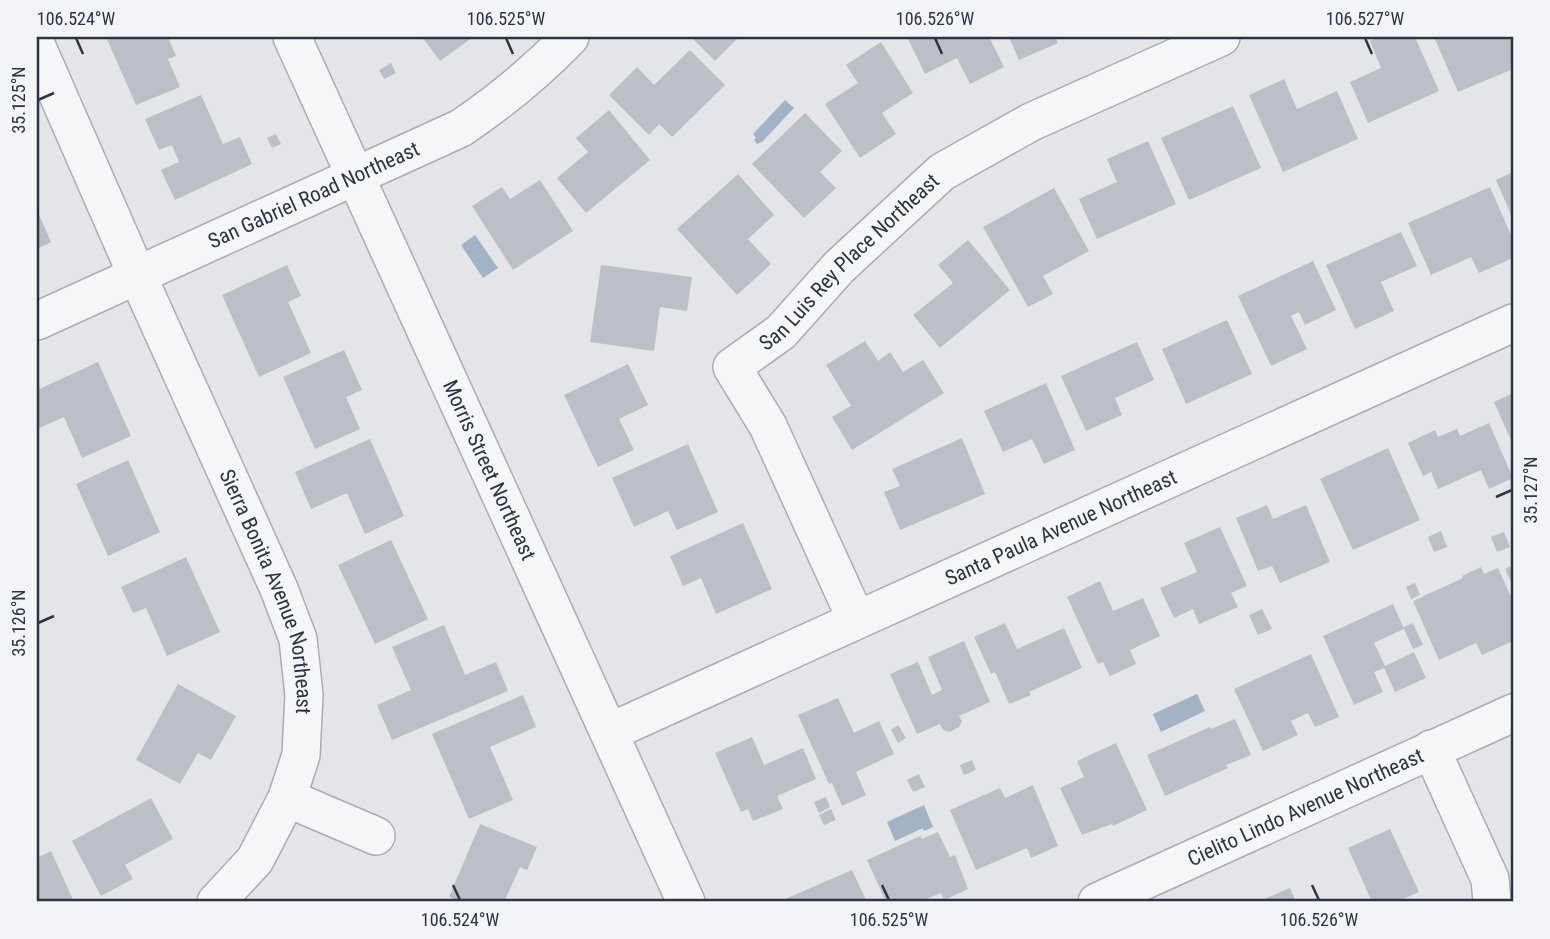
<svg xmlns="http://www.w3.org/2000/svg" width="1550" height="939" font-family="'Roboto Condensed',sans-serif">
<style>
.water{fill:#a2b3c5}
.building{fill:#bbbfc6}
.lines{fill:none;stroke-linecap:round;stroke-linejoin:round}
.minor-casing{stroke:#a9acb3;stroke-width:40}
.minor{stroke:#f5f6f8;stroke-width:37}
.ticks{fill:none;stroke:#2d3440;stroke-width:2.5}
.labels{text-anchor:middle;stroke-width:5;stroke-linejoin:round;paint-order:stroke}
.street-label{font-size:21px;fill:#2d3440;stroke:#f2f4f7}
.neatline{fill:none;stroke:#2d3440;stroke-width:2.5}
.ticks-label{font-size:18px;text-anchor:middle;fill:#2d3440}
</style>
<rect width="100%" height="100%" fill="#e3e5e9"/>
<path class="water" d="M785,100L794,108L762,142L757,144L754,140L756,138L753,134Z
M475,235L498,268L483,278L461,245Z
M1197,694L1205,711L1161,732L1153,714Z
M924,805L933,827L924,831L923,828L895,841L887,822Z"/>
<path class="building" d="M106,37H168L176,56L168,59L180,87L136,105Z
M422,37H473L440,61Z
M691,37H739L715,61Z
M907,37H989L1004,67L970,84L957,58L925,74Z
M1009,37H1055L1058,43L1019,60Z
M1379,37H1415L1439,91L1368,123L1350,82L1381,68L1370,41Z
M1434,37H1511L1513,69L1458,92Z
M881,42L913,93L882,113L896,134L860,158L825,104L858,83L846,65Z
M690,50L725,85L672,137L659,124L649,135L609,95L637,67L654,85Z
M391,63L396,73L384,79L379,70Z
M1284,79L1297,109L1337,91L1358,139L1283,172L1249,95Z
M201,95L223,144L240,137L252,164L175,200L161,170L179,162L172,145L159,150L145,119Z
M1233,106L1261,168L1189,200L1161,138Z
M609,110L650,160L586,213L557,178L588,152L576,138Z
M805,113L842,151L820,172L836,188L804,218L752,164Z
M276,134L281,144L272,148L267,138Z
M1148,141L1176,204L1097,239L1079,199L1117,182L1107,159Z
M1513,172V219L1496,180Z
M738,174L774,215L748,239L771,264L737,295L677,229Z
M540,180L573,231L513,270L472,206L502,187L510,199Z
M1490,187L1513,240V258L1479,273L1471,257L1431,275L1408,223Z
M1054,188L1089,251L1043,276L1053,294L1028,307L983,227Z
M37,210L51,242L37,249Z
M1401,232L1417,266L1381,282L1394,311L1355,329L1326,265Z
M968,240L1010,290L940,348L913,315L953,283L938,265Z
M1313,261L1336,310L1305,325L1299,312L1291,316L1307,349L1271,366L1238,296Z
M287,265L301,296L288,302L311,353L259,377L222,295Z
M601,265L692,277L687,311L660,307L654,351L590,342Z
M1227,320L1252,374L1186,404L1162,349Z
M865,341L878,361L890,352L903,372L923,360L944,393L852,450L832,417L851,406L826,365Z
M1137,342L1154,380L1115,398L1122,415L1086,431L1061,376Z
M344,350L362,390L346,397L360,429L315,449L283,377Z
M98,362L131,436L82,458L64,417L37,429V390Z
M628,364L648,405L619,419L634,450L598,467L564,395Z
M1046,383L1075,450L1044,464L1032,439L1003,452L984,411Z
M1513,393V445L1494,402Z
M1489,423L1513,478L1489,489L1481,470L1438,489L1431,472L1423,476L1408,443L1435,430L1438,437L1457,429L1460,436Z
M962,438L985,494L900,530L884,492L900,486L892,469Z
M370,439L404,516L365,534L347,493L311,509L295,472Z
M688,444L718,512L677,530L668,511L634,527L612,478Z
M1388,448L1420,520L1353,550L1320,479Z
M128,460L160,532L108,556L76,484Z
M1267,505L1273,519L1306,505L1330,562L1280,583L1272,566L1258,571L1236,518Z
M743,523L772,589L716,614L701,578L683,586L670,556Z
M1220,527L1247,586L1231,593L1238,607L1199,624L1193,609L1174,618L1160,588L1197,572L1184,543Z
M1441,531L1447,547L1434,552L1428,537Z
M1504,532L1510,547L1497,552L1491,537Z
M391,540L428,619L375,644L338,565Z
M186,557L220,632L167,656L146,608L133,613L121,587Z
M1513,565V586L1505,569Z
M1481,567L1484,574L1498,568L1513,601V641L1482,655L1476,643L1439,660L1413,601L1463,578L1462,576Z
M1100,581L1113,611L1143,598L1160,636L1130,650L1136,664L1110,676L1103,662L1098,664L1067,597Z
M1415,583L1420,595L1411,599L1406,587Z
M1393,604L1404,629L1374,643L1385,666L1414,652L1426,678L1395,692L1384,668L1374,672L1383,692L1354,705L1323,636Z
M1262,609L1272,629L1258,635L1249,615Z
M1005,623L1017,649L1064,628L1082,668L1029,692L1031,695L1009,704L995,672L991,674L974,637Z
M1413,623L1423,645L1413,649L1403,627Z
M444,625L465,675L496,662L508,691L392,740L377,705L411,690L392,647Z
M964,641L990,702L959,716L962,721L959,727L950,732L943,730L940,724L917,734L890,674L918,662L932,695L942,690L928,657Z
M1311,654L1339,717L1315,727L1308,713L1291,721L1298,735L1263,751L1234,689Z
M178,684L236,716L211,760L198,753L180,784L136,760Z
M523,695L536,727L490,747L513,800L469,819L432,734Z
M838,698L854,733L879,721L894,754L856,772L866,795L842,806L832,783L829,784L798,715Z
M1235,719L1251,755L1226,765L1228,768L1165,796L1147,755L1210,727L1211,729Z
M898,725L906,738L898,743L891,730Z
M752,737L764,765L803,748L816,779L777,796L783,809L753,821L748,809L741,812L715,753Z
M1116,743L1147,810L1113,826L1112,824L1082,835L1060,788L1084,777L1077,761Z
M972,760L976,770L964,775L960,765Z
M919,774L925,787L913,792L907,780Z
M1033,785L1058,846L1031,858L1027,848L976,870L950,810L1000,788L1005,798Z
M826,797L830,807L819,813L814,802Z
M151,798L173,839L125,865L133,879L101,896L72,841Z
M831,809L836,820L824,825L819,815Z
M480,824L537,847L527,870L520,867L504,902H462L449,897Z
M1390,829L1419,892L1396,902H1372L1348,848Z
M938,832L950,857L955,855L968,889L944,900L941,893L919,902H886L867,860L920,836L922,839Z
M51,851L74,902H37V858Z
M852,870L867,902H778Z
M1290,888L1296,902H1257Z"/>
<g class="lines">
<g class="minor-casing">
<g id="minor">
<path id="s1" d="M292,37L686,902"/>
<path id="s2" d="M37,47L125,248L279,589L298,639L304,695L301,755L287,798L255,860L216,902"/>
<path id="s3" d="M37,321L461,128C501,101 536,72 570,37"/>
<path id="s4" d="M856,619L768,426L732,367L781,332L839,267L942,172L1031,122L1221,37"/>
<path id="s5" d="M610,732L1513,323"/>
<path d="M1431,749L1490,879L1492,902"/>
<path d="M287,798L376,836"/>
<path id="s6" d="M1097,902L1513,713"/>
</g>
</g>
<use href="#minor" class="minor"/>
</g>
<path class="ticks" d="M76,38L83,54M506,38L513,54M935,38L942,54M1365,38L1372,54M38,100L54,93M1496,497L1512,490M38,623L54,616M453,885L460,900M882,885L889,900M1312,885L1319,900"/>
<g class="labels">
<g class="street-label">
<text dy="7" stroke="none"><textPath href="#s3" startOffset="304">San Gabriel Road Northeast</textPath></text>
<text dy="7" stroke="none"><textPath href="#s4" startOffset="439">San Luis Rey Place Northeast</textPath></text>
<text dy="7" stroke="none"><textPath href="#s1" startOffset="476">Morris Street Northeast</textPath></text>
<text dy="7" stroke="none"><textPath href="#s5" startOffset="495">Santa Paula Avenue Northeast</textPath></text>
<text dy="7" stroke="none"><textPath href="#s2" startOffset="593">Sierra Bonita Avenue Northeast</textPath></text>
<text dy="7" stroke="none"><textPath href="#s6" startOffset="229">Cielito Lindo Avenue Northeast</textPath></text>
</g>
</g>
<rect width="1550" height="939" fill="none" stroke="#f2f4f7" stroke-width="77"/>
<rect x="38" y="38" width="1474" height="862" class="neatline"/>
<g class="ticks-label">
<text x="76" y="25">106.524°W</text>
<text x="506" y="25">106.525°W</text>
<text x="935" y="25">106.526°W</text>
<text x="1365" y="25">106.527°W</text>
<text transform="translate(19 100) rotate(-90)" y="6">35.125°N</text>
<text transform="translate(1531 490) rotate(-90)" y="6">35.127°N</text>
<text transform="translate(19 623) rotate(-90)" y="6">35.126°N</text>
<text x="460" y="926">106.524°W</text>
<text x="889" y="926">106.525°W</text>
<text x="1319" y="926">106.526°W</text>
</g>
</svg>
